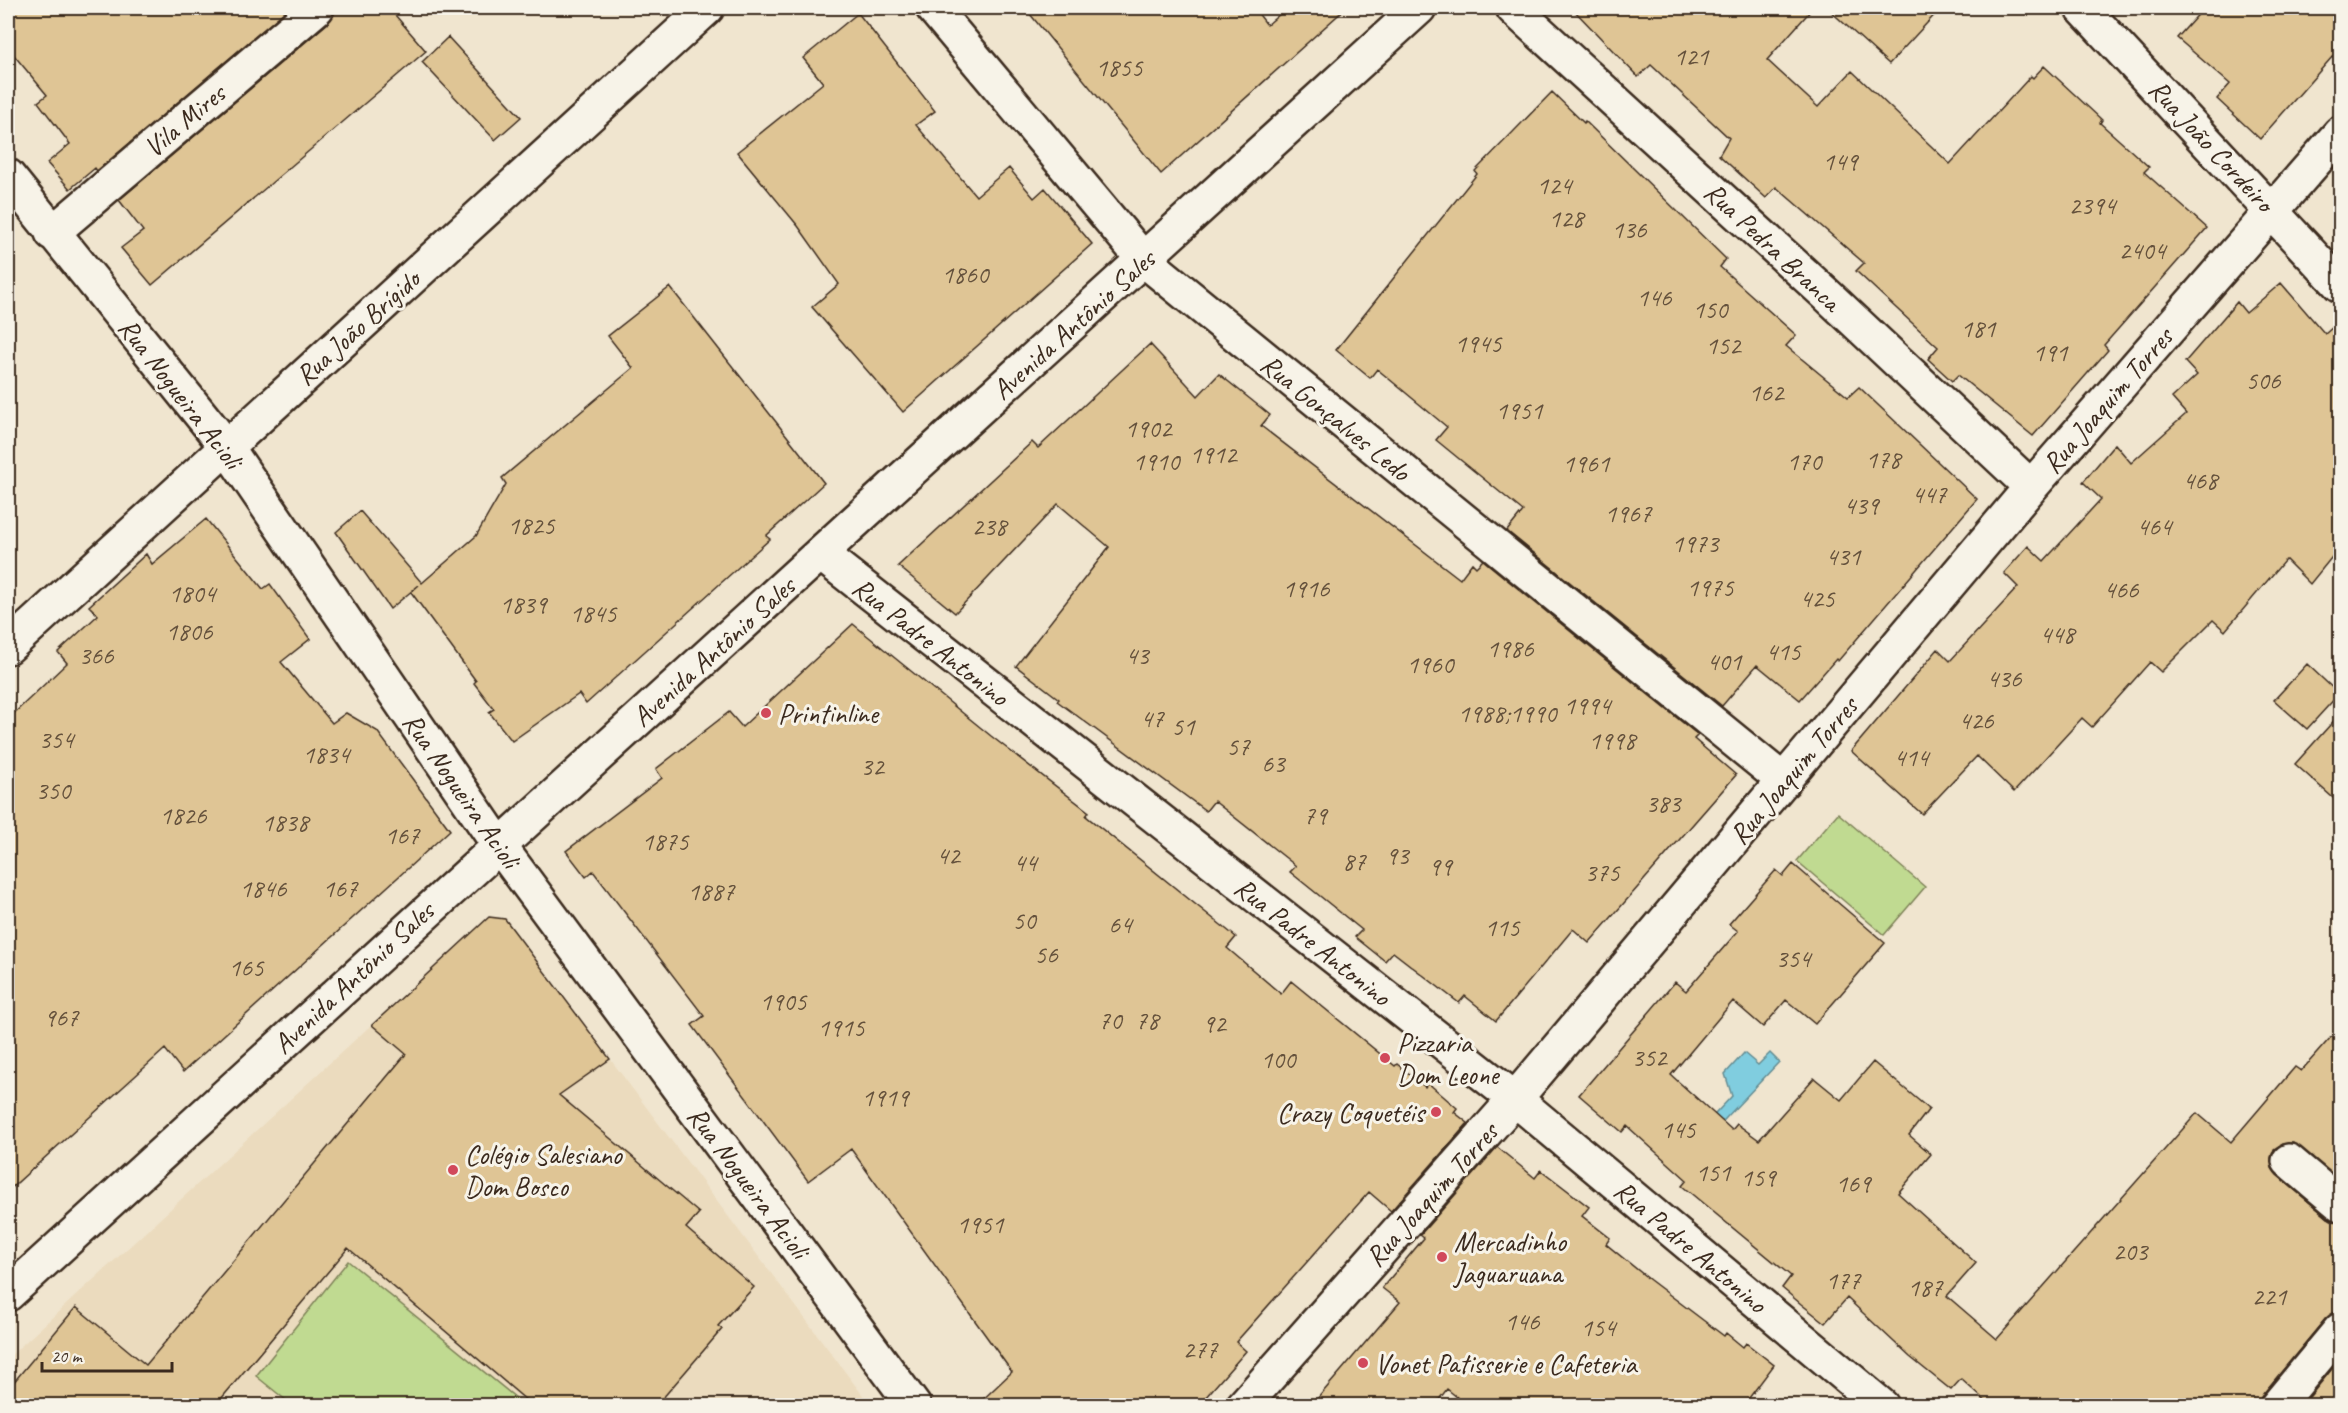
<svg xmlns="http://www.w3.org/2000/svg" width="2348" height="1413" font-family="Caveat,sans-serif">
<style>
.built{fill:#ebdbbe}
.green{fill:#c0da91;stroke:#7e8258;stroke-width:1.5}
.water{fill:#80cddf;stroke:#648c92;stroke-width:1.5}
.building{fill:#dfc595;stroke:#3b2a1e;stroke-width:1.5}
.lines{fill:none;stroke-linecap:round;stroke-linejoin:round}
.minor-casing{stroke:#3b2a1e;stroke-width:38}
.tertiary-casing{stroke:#3b2a1e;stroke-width:38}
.primary-casing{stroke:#3b2a1e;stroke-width:38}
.minor{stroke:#f7f3e8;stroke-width:33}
.tertiary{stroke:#f7f3e8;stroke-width:33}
.primary{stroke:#f7f3e8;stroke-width:33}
.poi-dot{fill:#d1495b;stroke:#f7f3e8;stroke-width:2}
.labels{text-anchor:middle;stroke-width:6;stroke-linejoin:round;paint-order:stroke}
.number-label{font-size:26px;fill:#64513c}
.street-label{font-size:28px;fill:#3b2a1e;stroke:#f7f3e8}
.poi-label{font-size:28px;fill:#3b2a1e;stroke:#f7f3e8;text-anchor:start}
</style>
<rect width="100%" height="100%" fill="#f0e5cf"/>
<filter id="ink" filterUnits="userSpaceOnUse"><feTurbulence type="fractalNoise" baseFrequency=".0167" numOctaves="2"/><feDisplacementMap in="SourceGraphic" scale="12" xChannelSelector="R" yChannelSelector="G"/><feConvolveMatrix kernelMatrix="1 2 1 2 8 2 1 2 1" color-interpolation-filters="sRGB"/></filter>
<g filter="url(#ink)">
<path class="built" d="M489,917L505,919L870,1405L8,1406V1358Z"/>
<path class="green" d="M1838,813L1925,887L1884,935L1797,861Z
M348,1261L521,1402L518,1405H292L256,1376Z"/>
<path class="water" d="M1744,1053L1758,1065L1770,1053L1779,1062L1708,1137L1700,1130L1732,1096L1725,1074Z"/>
<path class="building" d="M8,8H289L97,171L95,168L70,189L47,163L70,144L38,102L47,95L8,48Z
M335,8H389L426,51L152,285L121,248L143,231L119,200L329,22Z
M1025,8H1254L1267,25L1287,8H1346L1161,174Z
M1572,8H1813L1767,60L1818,107L1852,71L1950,164L2031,76L2033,78L2044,66L2102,120L2100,123L2149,167L2144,172L2207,228L2104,345L2108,350L2033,436L1958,375L1952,381L1928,359L1938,347L1856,271L1864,263L1776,187L1766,198L1719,155L1729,138L1651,65L1638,77Z
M1827,8H1941L1889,64Z
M2204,8H2340V48L2260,139L2217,99L2230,84L2177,38Z
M858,13L935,111L916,125L976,196L1009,168L1034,198L1045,188L1092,244L903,412L812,307L839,284L798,226L737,152L823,83L803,58Z
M448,37L521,117L495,140L422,62Z
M1552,92L1584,123L1585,121L1726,259L1720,267L1796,335L1786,346L1848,397L1859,387L1977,499L1838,661L1836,659L1800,700L1757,665L1722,706L1507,531L1523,511L1436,440L1447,427L1377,369L1370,378L1336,350L1477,174L1475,171Z
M2281,283L2325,334L2340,321V547L2310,584L2286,560L2284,561L2225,631L2213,620L2161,672L2150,662L2092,727L2082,718L2014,792L1977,756L1922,814L1851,751L1938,649L1950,661L2018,587L2004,573L2028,546L2044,561L2101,499L2083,482L2115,444L2131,463L2186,414L2172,398L2197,375L2185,362L2237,302L2246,313Z
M670,287L824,483L766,536L770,539L586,704L579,694L512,741L489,712L494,709L474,683L476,681L411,592L419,585L390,609L336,532L360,511L422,583L476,536L506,484L502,478L633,368L608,336Z
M1150,344L1198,396L1219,374L1270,415L1261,426L1460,579L1472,563L1476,567L1483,560L1698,735L1694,739L1736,775L1589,943L1573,929L1496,1021L1465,996L1459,1003L1393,952L1385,961L1355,937L1362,930L1290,872L1296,866L1214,801L1206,811L1057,701L1059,699L1016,666L1109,547L1058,504L955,613L898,566L1032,442L1038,448Z
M206,519L263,589L270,584L310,639L281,662L332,723L346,713L377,731L450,830L183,1072L165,1049L8,1191V719L67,663L58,652L98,615L89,606L146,554L152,564Z
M853,624L991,736L1089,812L1086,816L1236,937L1227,948L1281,994L1291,981L1395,1066L1397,1064L1425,1087L1428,1083L1457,1108L1454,1112L1468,1123L1391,1211L1369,1192L1236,1342L1246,1351L1198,1406H976L1012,1372L851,1149L808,1181L692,1025L704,1016L593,871L586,877L566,851L662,778L656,769L729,712L742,727Z
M2307,664L2339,694L2307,729L2274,700Z
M2340,714V804L2295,764Z
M1793,864L1885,943L1815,1024L1786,1000L1763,1027L1733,1001L1671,1075L1732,1130L1737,1124L1759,1140L1814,1078L1841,1100L1873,1062L1929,1109L1909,1135L1931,1154L1898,1193L1976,1263L1947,1296L1997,1339L2197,1113L2231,1142L2295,1067L2301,1071L2340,1027V1180L2293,1143L2282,1144L2274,1149L2271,1158L2272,1168L2277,1175L2328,1218L2340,1222V1312L2326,1318L2263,1394L2259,1406H1991L1961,1379L1951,1390L1910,1357L1847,1298L1825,1323L1801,1304L1782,1288L1791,1276L1682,1186L1687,1180L1627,1126L1622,1132L1579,1095L1675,982L1686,991L1738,931L1729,924L1776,870L1783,876Z
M489,917L505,919L610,1059L559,1095L699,1213L686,1228L754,1287L718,1326L722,1329L656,1406H533L348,1248L215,1406H8V1389L76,1307L146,1365L406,1054L372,1025Z
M1497,1147L1535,1178L1541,1170L1589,1207L1582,1216L1610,1238L1606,1244L1650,1280L1724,1336L1726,1333L1743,1347L1746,1343L1774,1365L1743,1406H1468L1447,1389L1434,1406H1311L1400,1302L1382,1288L1424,1238L1420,1235Z
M2340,1359V1406H2302Z"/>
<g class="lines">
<g class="minor-casing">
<path id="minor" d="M933,8L1143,259L1784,781
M1513,8L1828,296L2031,487
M8,176L226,446L498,844L914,1406
M52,233L317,8
M821,554L1515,1099L1882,1406
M2289,1161L2340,1204
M1243,1406L1515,1099L2031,487L2340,133
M2277,1406L2340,1330"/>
</g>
<g class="tertiary-casing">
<path id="tertiary" d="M2082,8L2340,285
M8,647L707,8"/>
</g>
<g class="primary-casing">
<path id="primary" d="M8,1294C477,864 949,437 1419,8"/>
</g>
<use href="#minor" class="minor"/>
<use href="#tertiary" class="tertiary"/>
<use href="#primary" class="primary"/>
</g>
</g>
<g class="poi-dot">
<circle cx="766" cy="713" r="6"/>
<circle cx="1385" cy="1058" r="6"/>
<circle cx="1436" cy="1112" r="6"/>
<circle cx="453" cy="1170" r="6"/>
<circle cx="1442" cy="1257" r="6"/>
<circle cx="1363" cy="1363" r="6"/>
</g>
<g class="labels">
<g class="number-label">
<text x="1691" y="65">121</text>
<text x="1119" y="76">1855</text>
<text x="1840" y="170">149</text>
<text x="1554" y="194">124</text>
<text x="2092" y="214">2394</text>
<text x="1566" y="227">128</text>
<text x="1629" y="238">136</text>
<text x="2142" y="259">2404</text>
<text x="965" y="283">1860</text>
<text x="1654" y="306">146</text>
<text x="1710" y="318">150</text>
<text x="1978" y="337">181</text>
<text x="1478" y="352">1945</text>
<text x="1723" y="354">152</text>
<text x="2050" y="361">191</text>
<text x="2263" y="389">506</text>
<text x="1766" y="401">162</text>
<text x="1519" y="419">1951</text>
<text x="1148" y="437">1902</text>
<text x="1213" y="463">1912</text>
<text x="1883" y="468">178</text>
<text x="1156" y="470">1910</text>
<text x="1804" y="470">170</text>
<text x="1586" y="472">1961</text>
<text x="2200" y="489">468</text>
<text x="1929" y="503">447</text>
<text x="1861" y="514">439</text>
<text x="1628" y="522">1967</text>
<text x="531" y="534">1825</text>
<text x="989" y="535">238</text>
<text x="2154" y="535">464</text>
<text x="1695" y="552">1973</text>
<text x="1843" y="565">431</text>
<text x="1710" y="596">1975</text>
<text x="1306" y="597">1916</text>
<text x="2121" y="598">466</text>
<text x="192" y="602">1804</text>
<text x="1817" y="607">425</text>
<text x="523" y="613">1839</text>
<text x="593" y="622">1845</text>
<text x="189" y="640">1806</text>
<text x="2057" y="643">448</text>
<text x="1510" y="657">1986</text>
<text x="1783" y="660">415</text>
<text x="96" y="664">366</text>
<text x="1137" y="664">43</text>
<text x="1724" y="670">401</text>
<text x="1430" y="673">1960</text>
<text x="2004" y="687">436</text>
<text x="1587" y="714">1994</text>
<text x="1507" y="722">1988;1990</text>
<text x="1152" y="727">47</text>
<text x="1976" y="729">426</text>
<text x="1183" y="735">51</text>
<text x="56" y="748">354</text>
<text x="1612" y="749">1998</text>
<text x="1238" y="755">57</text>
<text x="326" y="763">1834</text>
<text x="1911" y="766">414</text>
<text x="1273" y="772">63</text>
<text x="872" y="775">32</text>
<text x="53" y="799">350</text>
<text x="1663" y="812">383</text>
<text x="183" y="824">1826</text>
<text x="1315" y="824">79</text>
<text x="285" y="831">1838</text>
<text x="402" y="844">167</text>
<text x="665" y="850">1875</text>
<text x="948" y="864">42</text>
<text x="1397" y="864">93</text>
<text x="1354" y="870">87</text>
<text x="1025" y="871">44</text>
<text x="1440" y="875">99</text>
<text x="1602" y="881">375</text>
<text x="263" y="897">1846</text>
<text x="340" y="897">167</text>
<text x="711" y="900">1887</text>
<text x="1024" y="929">50</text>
<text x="1120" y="933">64</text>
<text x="1502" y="936">115</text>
<text x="1046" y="963">56</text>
<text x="1793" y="967">354</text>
<text x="246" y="976">165</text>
<text x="783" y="1010">1905</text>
<text x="61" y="1026">967</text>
<text x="1110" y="1029">70</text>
<text x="1147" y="1029">78</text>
<text x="1214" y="1032">92</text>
<text x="841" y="1036">1915</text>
<text x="1649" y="1066">352</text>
<text x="1278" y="1068">100</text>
<text x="885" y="1106">1919</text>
<text x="1678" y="1138">145</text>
<text x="1713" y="1181">151</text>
<text x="1758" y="1186">159</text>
<text x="1853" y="1192">169</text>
<text x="980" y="1233">1951</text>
<text x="2130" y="1260">203</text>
<text x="1843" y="1289">177</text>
<text x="1925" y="1296">187</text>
<text x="2269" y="1305">221</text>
<text x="1522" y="1330">146</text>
<text x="1598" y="1336">154</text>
<text x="1200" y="1358">277</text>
</g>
<g class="street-label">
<text transform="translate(184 120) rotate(-40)" y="10">Vila Mires</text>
<text transform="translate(2212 145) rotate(47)" y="10">Rua João Cordeiro</text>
<text transform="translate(1773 246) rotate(43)" y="10">Rua Pedra Branca</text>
<text transform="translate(1073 324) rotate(-42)" y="10">Avenida Antônio Sales</text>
<text transform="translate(357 327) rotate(-42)" y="10">Rua João Brígido</text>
<text transform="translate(181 393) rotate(52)" y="10">Rua Nogueira Acioli</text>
<text transform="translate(2107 400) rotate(-49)" y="10">Rua Joaquim Torres</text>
<text transform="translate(1336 417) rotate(39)" y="10">Rua Gonçalves Ledo</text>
<text transform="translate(931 641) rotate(38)" y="10">Rua Padre Antonino</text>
<text transform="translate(713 651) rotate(-42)" y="10">Avenida Antônio Sales</text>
<text transform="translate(1793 770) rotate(-50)" y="10">Rua Joaquim Torres</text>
<text transform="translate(462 790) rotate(55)" y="10">Rua Nogueira Acioli</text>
<text transform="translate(1313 941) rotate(38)" y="10">Rua Padre Antonino</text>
<text transform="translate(353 977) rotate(-43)" y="10">Avenida Antônio Sales</text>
<text transform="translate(749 1182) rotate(53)" y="10">Rua Nogueira Acioli</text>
<text transform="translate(1431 1194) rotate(-48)" y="10">Rua Joaquim Torres</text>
<text transform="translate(1691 1246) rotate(40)" y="10">Rua Padre Antonino</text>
</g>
<g class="poi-label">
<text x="778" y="723">Printinline</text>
<text x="1397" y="1052">Pizzaria<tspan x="1397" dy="32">Dom Leone</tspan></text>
<text x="1424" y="1122" text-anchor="end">Crazy Coquetéis</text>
<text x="465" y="1164">Colégio Salesiano<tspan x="465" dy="32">Dom Bosco</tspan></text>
<text x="1454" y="1251">Mercadinho<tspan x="1454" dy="32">Jaguaruana</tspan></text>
<text x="1375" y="1373">Vonet Patisserie e Cafeteria</text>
</g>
</g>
<rect width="2348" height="1413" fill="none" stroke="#f7f3e8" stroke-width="30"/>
<rect x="15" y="15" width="2318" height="1383" fill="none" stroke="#3b2a1e" stroke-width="2" filter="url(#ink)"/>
<path d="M42 1362v9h130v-9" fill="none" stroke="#3b2a1e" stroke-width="3"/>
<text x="51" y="1362" font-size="18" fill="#3b2a1e" stroke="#f7f3e8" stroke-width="4.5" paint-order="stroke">20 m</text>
</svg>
